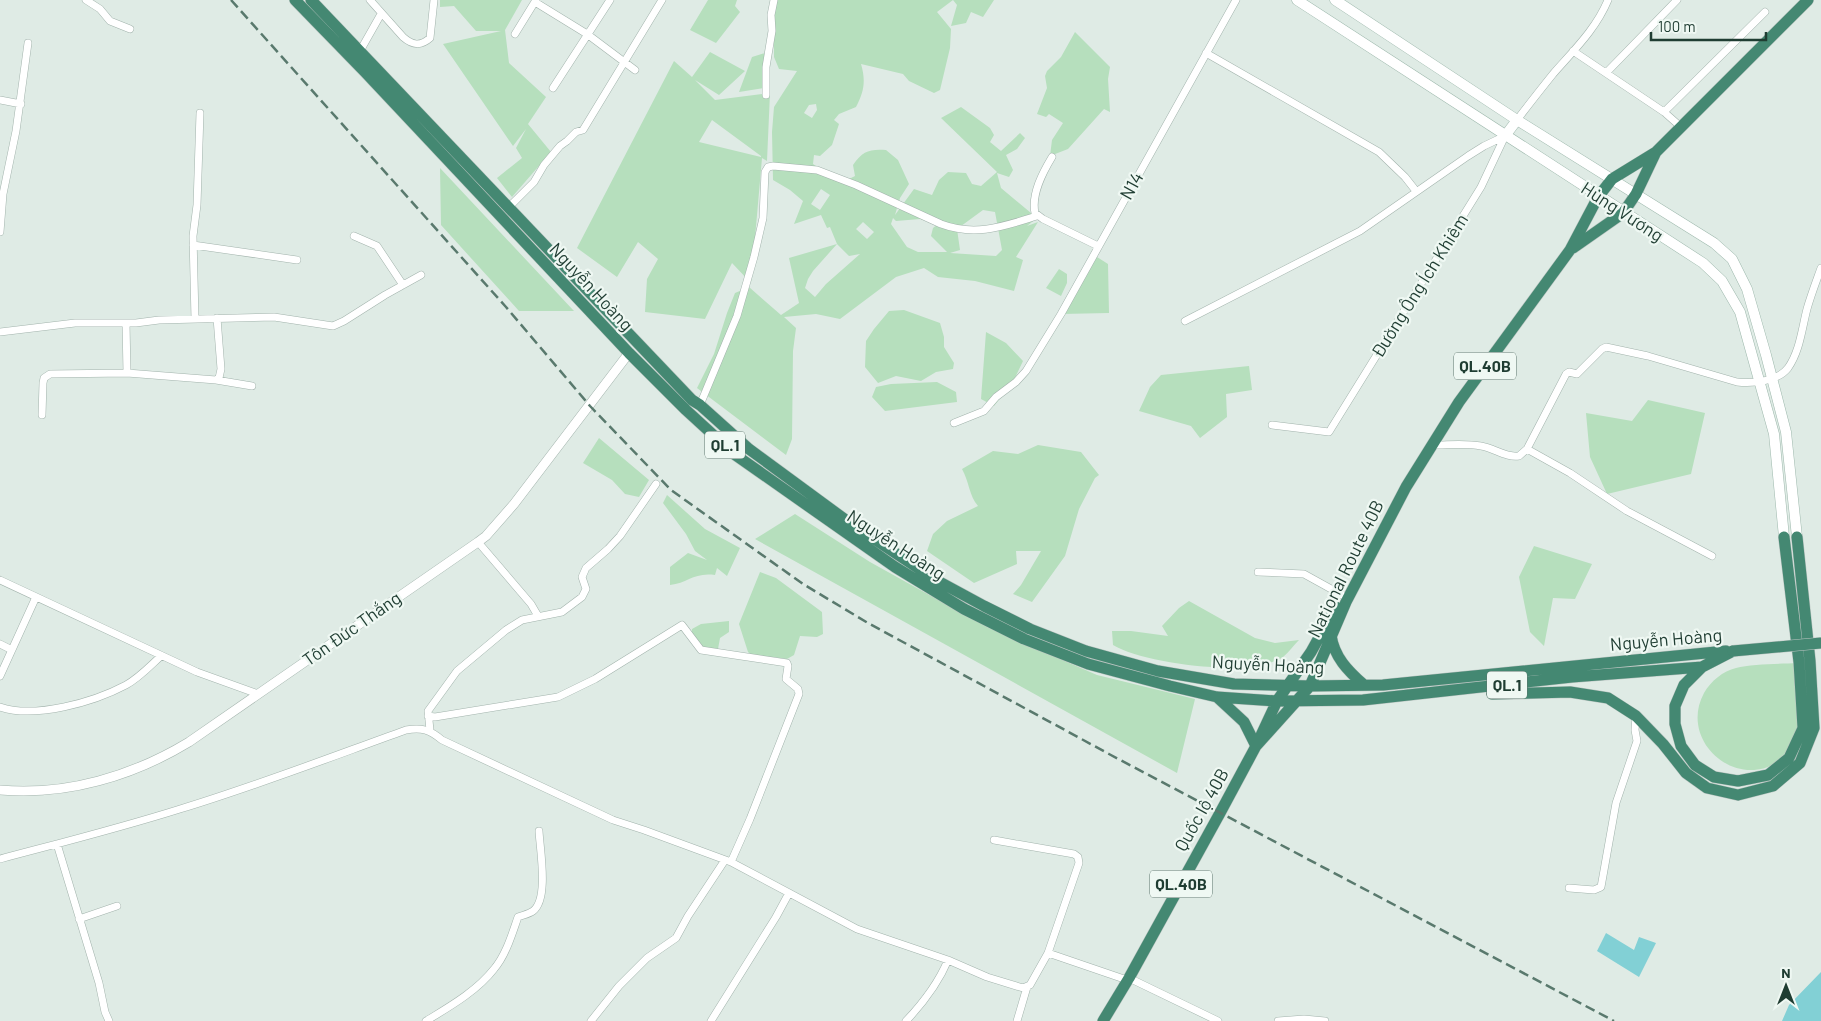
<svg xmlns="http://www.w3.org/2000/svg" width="1821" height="1021" font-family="Barlow,sans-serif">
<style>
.green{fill:#b6dfbd;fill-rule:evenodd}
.water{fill:#82d0d5}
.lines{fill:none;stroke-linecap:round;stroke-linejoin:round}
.minor-casing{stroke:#a2b3ac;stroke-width:8}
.tertiary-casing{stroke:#a2b3ac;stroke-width:10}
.secondary-casing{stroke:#9db8ac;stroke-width:11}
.trunk-casing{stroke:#bcc5c2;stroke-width:12}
.minor{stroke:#fff;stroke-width:7}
.tertiary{stroke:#fff;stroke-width:9}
.secondary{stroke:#fff;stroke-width:10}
.trunk{stroke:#448872;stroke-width:11}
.rail{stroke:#59796d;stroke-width:2.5;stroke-dasharray:10 5;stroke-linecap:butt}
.trunk-bridge-casing{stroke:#bcc5c2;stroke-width:12;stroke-linecap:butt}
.trunk-bridge{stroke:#448872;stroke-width:11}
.labels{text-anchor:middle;stroke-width:4.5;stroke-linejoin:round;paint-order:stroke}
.shield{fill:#eff8f3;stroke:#5d756c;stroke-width:1}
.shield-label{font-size:16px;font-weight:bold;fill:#1f3d32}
.street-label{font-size:18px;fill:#1f3d32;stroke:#eff8f3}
</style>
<rect width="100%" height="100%" fill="#dfebe5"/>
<path class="green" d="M440,0H522L505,30L509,63L546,97L528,124L551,152L512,197L497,178L522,158L516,148L526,129L513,146L443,44L501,31H476L454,6L440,7Z
M708,0H737L735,6L740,12L716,43L690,30Z
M774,0H953L937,12L951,29L950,48L940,90L934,93L909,81L903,74L861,64C866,81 864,92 856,107L839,114L834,120L839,124L832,145L820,156L814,155L813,164L841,183L855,176L853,165C863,151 869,149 886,150L898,160L909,184L900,198L895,215L914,189L932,195L939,180L948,172L966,173L972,184L981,186L997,172L941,118L961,107L990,128L994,135L990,142L1001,151L1020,133L1025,138L1017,149L1006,155L1013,170L1009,177L997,173L1001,188L1037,218L1027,226L1038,222L1016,257L1023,260L1014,291L975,281L938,277L924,268L896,277L840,319L816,314L784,317L796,328L793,351L792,439L786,455L697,388L714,354L727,313L735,293L749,287L781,315L799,303L789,258L837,244L830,227L827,228L821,215L794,224L803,201L790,190L773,180L772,132L774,107L797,71L779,69L774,57ZM816,104L817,110L812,118L804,113L809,105ZM821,189L830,195L820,210L811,204ZM983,210L995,212L1002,250L996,256L950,253L960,250L957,229ZM893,218L896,221L920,219L938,224L933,228L931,236L947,252H918L907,247L891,224ZM863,222L874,232L867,239L856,229ZM837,244L849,256L860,254L826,284L815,297L805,288L808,279L813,271Z
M953,0H994L983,17L971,12L966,23L951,26L957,5Z
M1075,32L1110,67L1108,79L1110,112L1104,109L1068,149L1050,156L1052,140L1063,123L1049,114L1046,117L1037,114L1047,88L1045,76L1047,71L1061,57Z
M710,52L745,71L719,95L695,80L715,100L770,93L767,161L762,158L751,283L732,263L705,319L645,312L647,279L658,259L638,242L617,277L577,248L674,61L692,77ZM712,120L761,156V157L699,142Z
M765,53L770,87L739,92L752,57Z
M440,168L574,311H519L441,225Z
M1097,257L1108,264L1109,313L1061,314Z
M1059,269L1067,274V283L1061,296L1046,288Z
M904,310L940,323L944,337V347L954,363L953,369L936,372L921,381L896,376L878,383L865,367L866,341L874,329L889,311Z
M986,332L1006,343L1023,361L1013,382L994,406L981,399Z
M1249,366L1252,390L1226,394L1227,417L1200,438L1191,426L1139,411L1150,387L1161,375Z
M937,382L956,392L957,402L885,411L872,397L876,387L891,384Z
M1648,400L1705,413L1691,474L1607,494L1590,457L1586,413L1632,421Z
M599,438L649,480L639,497L625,494L612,480L583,463Z
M1038,445L1081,452L1099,475L1095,478L1079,509L1065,556L1032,602L1013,594L1021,585L1041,551H1016L1017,564L974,583L927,551L933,534L947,521L978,506C969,496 969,481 962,469L993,451L1018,454Z
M667,495L705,529L740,548L727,576L717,568L715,575C694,572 688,583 670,585V567L688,553L707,560L695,551L686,534L663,503Z
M795,514L870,562L987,627L1097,675L1195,699L1177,773L755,539Z
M1534,546L1592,564L1575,599L1553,598L1544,646L1530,632L1519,577Z
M760,572L776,578L822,612L823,634L817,637L800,636L794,655L787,659L772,657L757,660L748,652L739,624Z
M1189,601L1255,638L1275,643L1299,640C1294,645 1289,652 1283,657C1251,678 1145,664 1113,645L1112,631H1131L1168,636L1162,626L1179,608Z
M729,621V632L720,638L718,649L705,652L692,635V629L701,624Z
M1797,663C1798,675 1803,719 1801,728C1799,732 1796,737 1793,741C1790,746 1788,753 1784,757C1741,795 1677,743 1704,693C1711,681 1723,671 1736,668C1751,664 1780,664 1797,663Z"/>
<path class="water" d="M1606,933L1634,950L1639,937L1656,943L1639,977L1597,951Z
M1821,972V1021H1782L1789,1005Z"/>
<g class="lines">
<g class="minor-casing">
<path id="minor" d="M86,0L100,9L110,21L130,29
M370,0L403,37C412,45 420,47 430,38L434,0
M535,2L587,34L635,70
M515,34L536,0
M360,51L381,14
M1573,51L1664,112L1681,127
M1206,53L1379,152L1405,177L1416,191
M1607,72L1677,0
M553,88L610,0
M766,95V67L772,31L771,15L774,0
M0,100L21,104
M1664,112L1765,12
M1517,120C1529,104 1541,89 1553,74C1574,50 1596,29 1608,0
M1052,157C1043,172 1031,194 1035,213L1043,219L1098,246
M509,207L534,182L544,165L560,146L567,141L576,132L583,130L662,0
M0,232L3,194L16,131L28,43
M354,236L377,246L403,285
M193,245L297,260
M195,319L193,236L197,205L200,113
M1185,321L1360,231L1468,156L1484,146L1505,136
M126,323L127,373
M0,332L75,323H136L159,320L274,317L333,326L344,321L385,295L421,275
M216,380L252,386
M700,405L737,316L754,257L763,218L765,172L768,167L773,166L817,170L856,185L941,224C976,237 1004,226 1037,216
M42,415L43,383L44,378L50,374L127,373L216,380L219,378L221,369L217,318
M954,423L984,411L996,397L1016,382L1026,371L1061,314L1236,0
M1272,425L1329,432L1481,187L1505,136
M1433,445C1449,445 1466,443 1481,446C1494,448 1506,458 1519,456L1527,449L1566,374L1569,372L1577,374L1602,349L1606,347L1648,356L1737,382C1753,384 1778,381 1788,368C1800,351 1802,328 1807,309C1811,295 1816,282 1821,268
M1527,449L1570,473L1627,511L1712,556
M478,542L531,604L538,616
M1258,572L1304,574L1342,595
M0,580L197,672L258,694
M0,644L12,650
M0,676L36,597
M0,707C35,719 94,702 126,685C139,678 150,666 161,656
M428,716L435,717L558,697L595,679L682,625L701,650L787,663L788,666L786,679L798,689L799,694L750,819L731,862
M430,730L428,711L457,671L506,630L522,620L562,612L582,597L586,589L582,577L586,568L608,549L620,536L656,484
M994,840L1074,854L1078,857L1079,863L1048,953
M57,844L99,983L105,1012L109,1021
M0,859C60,843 120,828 180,809C256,786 331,757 406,730C422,727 430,730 442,740L613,820L644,830L731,862L857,929L948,960L987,977L1023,988L1030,985L1048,953L1127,980
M1569,888L1594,890L1601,887L1616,803L1637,741L1635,730L1636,716
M79,919L117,906
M1129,978L1218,1021
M426,1021C449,1007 477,991 494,969C506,955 512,934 518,917C523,915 529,914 533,911C549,899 540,850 539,831
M591,1021L619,986L647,958L676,938L688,916L725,860
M711,1021L776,917L789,893
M906,1021C924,1002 938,984 948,960
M1017,1021L1027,987
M1278,1021L1304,1019L1325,1021"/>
</g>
<g class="tertiary-casing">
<path id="tertiary" d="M0,790C66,796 133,776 189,742L478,542L486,536L514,504L629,353"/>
</g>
<g class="secondary-casing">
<path id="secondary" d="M1297,0L1703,263L1722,281L1740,312L1774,434L1784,537
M1335,0L1517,120L1714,243L1732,259L1747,289L1766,355L1786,432L1797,537
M1505,136L1517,120"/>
</g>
<g class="trunk-casing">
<path id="trunk" d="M295,0L365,72L629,353L686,410L734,454L895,567L964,609L1024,639L1088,664L1170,686L1217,697L1277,701L1363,700L1572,677L1702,667L1733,651
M311,0L692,400L700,405L749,449L847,521L936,580L984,606L1030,629L1086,651L1158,671L1234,684L1310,686L1383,685L1726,651
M1573,248L1623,213L1636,194L1656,152
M1331,635C1334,657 1348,671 1364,685
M1702,667L1684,685L1675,706V724L1681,746L1695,765L1714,777L1738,781L1768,775L1789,758L1803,728L1799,662L1784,537
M1492,694L1570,692L1608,698L1636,716L1663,744L1686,773L1707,788L1738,795L1773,786L1800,763L1814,728L1810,661L1797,537
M1217,697L1244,722L1256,746
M1256,746L1310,686L1346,602L1406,487L1459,402L1570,250L1598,197L1612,179L1656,152L1808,0
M1103,1021L1129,978L1220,813L1256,746L1277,701L1311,652L1336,607"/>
</g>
<use href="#minor" class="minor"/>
<use href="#tertiary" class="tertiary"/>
<use href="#secondary" class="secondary"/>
<use href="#trunk" class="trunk"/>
<path class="rail" d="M231,0L506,307L590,406L671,490L803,584L868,623L1109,754L1614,1021"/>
<g class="trunk-bridge-casing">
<path id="trunk-bridge" d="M1733,651L1821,643"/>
</g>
<use href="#trunk-bridge" class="trunk-bridge"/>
</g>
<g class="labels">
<g class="shield">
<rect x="1454" y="352.5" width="62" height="27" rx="4"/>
<rect x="705" y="431.5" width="40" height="27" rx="4"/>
<rect x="1487" y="671.5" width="40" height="27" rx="4"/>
<rect x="1150" y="870.5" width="62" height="27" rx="4"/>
</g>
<g class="shield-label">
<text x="1485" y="372">QL.40B</text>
<text x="725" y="451">QL.1</text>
<text x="1507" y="691">QL.1</text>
<text x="1181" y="890">QL.40B</text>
</g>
<g class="street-label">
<text transform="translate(1132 186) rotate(-61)" y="6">N14</text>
<text transform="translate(1622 212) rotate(33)" y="6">Hùng Vương</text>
<text transform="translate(1420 286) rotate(-58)" y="6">Đường Ông Ích Khiêm</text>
<text transform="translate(591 287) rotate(47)" y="6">Nguyễn Hoàng</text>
<text transform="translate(896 545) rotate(33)" y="6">Nguyễn Hoàng</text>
<text transform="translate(1346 569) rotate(-64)" y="6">National Route 40B</text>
<text transform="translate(352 629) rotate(-35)" y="6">Tôn Đức Thắng</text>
<text transform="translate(1666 640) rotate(-5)" y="6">Nguyễn Hoàng</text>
<text transform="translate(1268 665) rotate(3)" y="6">Nguyễn Hoàng</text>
<text transform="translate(1202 810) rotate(-61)" y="6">Quốc lộ 40B</text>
</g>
</g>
<g transform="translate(1786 986)" stroke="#eff8f3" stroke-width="4" paint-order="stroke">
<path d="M0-4L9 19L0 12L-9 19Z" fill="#1f3d32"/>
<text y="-8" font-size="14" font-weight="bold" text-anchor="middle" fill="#1f3d32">N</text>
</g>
<path d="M1651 32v8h115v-8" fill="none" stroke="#1f3d32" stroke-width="2.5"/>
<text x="1658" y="32" font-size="15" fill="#1f3d32" stroke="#eff8f3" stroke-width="4" paint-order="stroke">100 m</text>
</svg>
